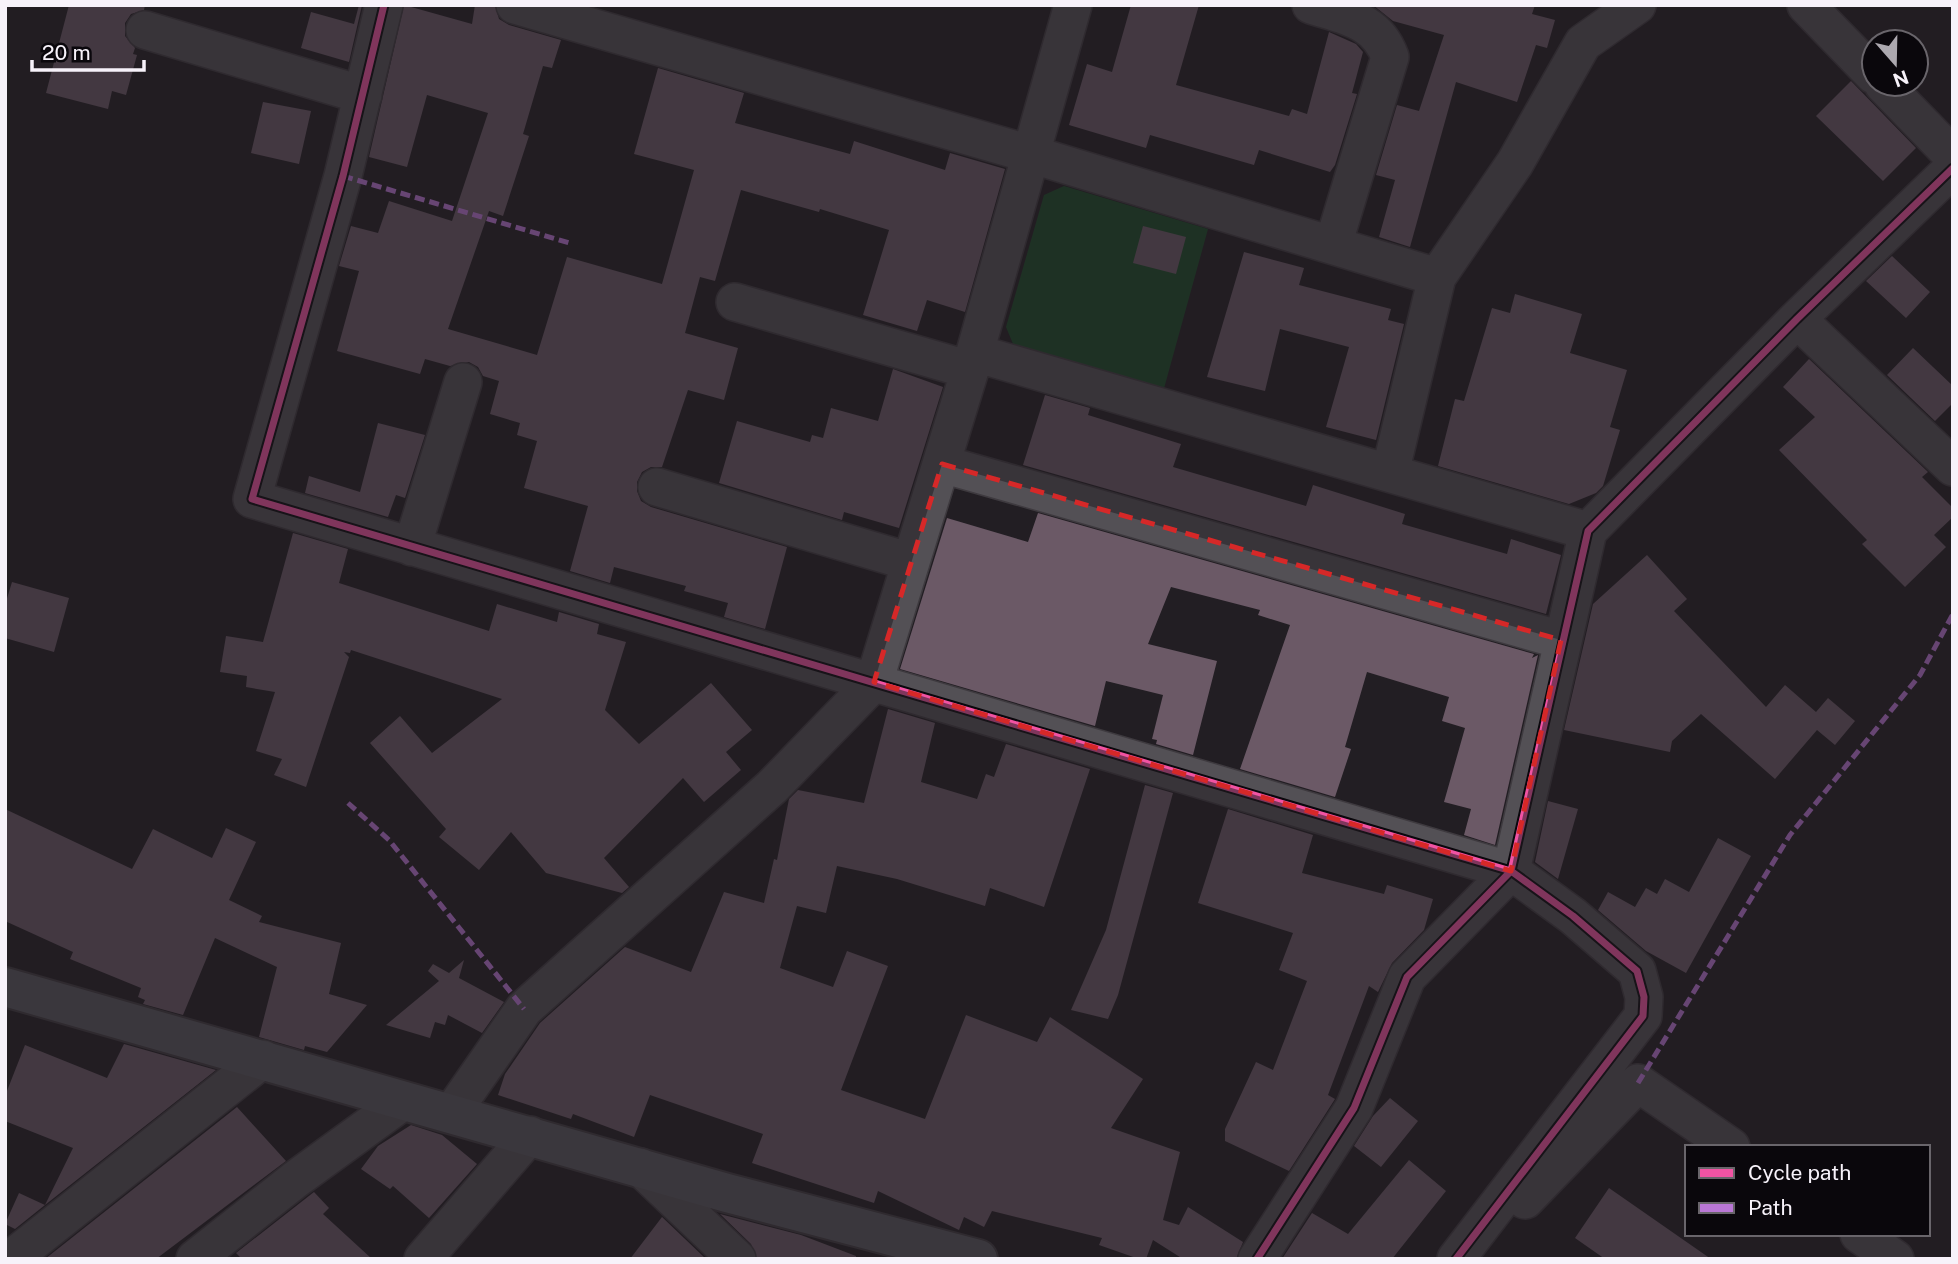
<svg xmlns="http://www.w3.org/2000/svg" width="1958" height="1264" font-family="'Public Sans',sans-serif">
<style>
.green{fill:#1a4b27}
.building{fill:#6b5966}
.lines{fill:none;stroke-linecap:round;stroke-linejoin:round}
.street-casing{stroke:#3e3a3f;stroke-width:40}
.secondary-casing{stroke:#3e3a3f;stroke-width:42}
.street{stroke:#535055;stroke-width:37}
.secondary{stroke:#58585e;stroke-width:38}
.quiet{stroke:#ba77d6;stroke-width:5;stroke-dasharray:10 5;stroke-linecap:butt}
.cycleway-casing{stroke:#0a070c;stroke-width:11}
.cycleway{stroke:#f153a3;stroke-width:7}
.marked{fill:none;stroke:#d62828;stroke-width:5;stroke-dasharray:14 9;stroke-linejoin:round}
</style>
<rect width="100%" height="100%" fill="#221e23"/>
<path class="green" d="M1064,186L1208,229L1163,392L1016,351L1006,327L1044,195Z"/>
<path class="building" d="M69,5H145L144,10L131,14L125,23V36L135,48L133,54L137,55L126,95L112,91L108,109L46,93Z
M359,5H362L349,62L301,48L311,12L354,24Z
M404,5L472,24L475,5H495L499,19L509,25L561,40L552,68L543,66L523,134L529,136L503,216L489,211L448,329L537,355L567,257L662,284L694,170L634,154L658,68L744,93L735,123L850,154L854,141L945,170L950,153L1005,169L965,312L927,300L917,331L863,315L889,230L820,209L819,212L741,190L715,281L700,277L685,333L738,348L724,400L688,390L662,467H651L642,472L637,482V491L641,501L651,507L787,547L765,629L724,617L728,603L684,591L686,586L614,567L610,583L570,571L588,506L524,488L537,441L517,435L520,423L490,414L499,381L483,376L478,367L469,362L450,366L425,359L420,374L337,351L359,271L339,266L351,226L378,233L389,201L452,221L488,113L427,95L407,167L369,157Z
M1131,5H1199L1176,85L1289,116L1292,109L1307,114L1329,32L1356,44L1363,52L1352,93L1357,94L1335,165L1330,172L1259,150L1254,165L1150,135L1146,148L1069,125L1087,64L1112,72Z
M1373,5H1535L1532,14L1555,20L1547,48L1536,45L1517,102L1456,82L1410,247L1379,237L1395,180L1376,175L1397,105L1419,111L1444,35L1393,21Z
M1851,81L1916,148L1883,181L1816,116Z
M263,102L311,111L299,164L251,153Z
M1143,226L1186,237L1176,274L1133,263Z
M1244,252L1304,268L1299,285L1391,309L1388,320L1404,324L1376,440L1326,427L1349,347L1280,329L1265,391L1207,377Z
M1892,256L1930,292L1906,318L1866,281Z
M1515,294L1582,314L1570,353L1627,370L1610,427L1620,430L1603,486L1596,493L1569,504L1438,466L1455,399L1464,401L1492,308L1510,313Z
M1913,348L1953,386V403L1935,421L1887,375Z
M1809,359L1928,472L1922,477L1953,508V517L1934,535L1946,547L1905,587L1862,544L1867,540L1779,450L1815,417L1783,387Z
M893,369L943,387L899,528L844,512L842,520L719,483L737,421L810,442L812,435L823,438L831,408L878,421Z
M1045,395L1090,408L1088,415L1181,444L1173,467L1306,506L1313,485L1405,514L1402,524L1507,554L1511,539L1561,555L1546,614L1023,465Z
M378,423L425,435L405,498L396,495L388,517L305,493L309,476L360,492Z
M1038,513L1534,654L1532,658L1538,655L1495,845L1464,835L1471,809L1444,802L1465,728L1442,721L1449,697L1367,672L1345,747L1351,749L1335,797L1240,769L1290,625L1258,615L1260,610L1171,587L1148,644L1217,661L1193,755L1156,744L1157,740L1152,739L1163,695L1106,681L1095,726L900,669L947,518L1028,542Z
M293,533L348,549L339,583L489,631L497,604L557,622L559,612L599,624L597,634L626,642L605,710L639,744L711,683L752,730L726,752L741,770L704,802L683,778L604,858L629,887L622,893L546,873L511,832L479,870L439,837L446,829L370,743L400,716L432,753L502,699L351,650L350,653L344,652L349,657L306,787L274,775L282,759L256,751L275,692L246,687L247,676L220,672L226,636L263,642Z
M1647,555L1687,599L1674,611L1766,707L1785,685L1816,712L1828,698L1855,721L1835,745L1817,730L1775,779L1701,714L1672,741L1670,752L1564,730L1593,604Z
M12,582L69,598L54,652L5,638V605Z
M888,709L935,723L921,782L977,799L986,774L994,777L1006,744L1090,769L1044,907L990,888L985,906L897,879L837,866L826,913L797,906L780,968L833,987L847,951L888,966L841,1090L925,1119L966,1015L1037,1042L1050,1017L1143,1079L1111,1128L1180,1152L1163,1220L1179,1225L1188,1207L1243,1242L1236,1259H1183L1153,1240L1146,1259H1139L1099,1245L1102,1238L992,1211L984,1227L964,1217L959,1230L878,1191L874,1203L752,1163L763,1134L650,1095L634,1137L573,1114L571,1119L498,1095L505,1074L540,1023L625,947L691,972L724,892L764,903L774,859L777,860L789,799L798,790L864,803Z
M1145,785L1173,793L1118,995L1108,1019L1071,1010L1106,930Z
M1548,801L1578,809L1558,879L1535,862Z
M5,809L132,869L153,829L212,858L226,828L256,842L229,900L262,916L259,922L341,943L329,994L367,1005L327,1052L305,1046L304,1050L259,1037L277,967L215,938L183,1015L143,1004L145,1000L138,997L141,988L70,959L73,952L5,921Z
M1228,809L1313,835L1302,873L1384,894L1387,885L1433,899L1424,930L1392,963L1378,992L1369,986L1328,1095L1335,1099L1289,1171L1225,1141V1129L1256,1062L1273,1070L1307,981L1279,970L1293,933L1198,903Z
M1718,838L1751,856L1686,973L1646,951L1598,910L1608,892L1635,907L1646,888L1657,894L1665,879L1689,892Z
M464,960L459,978L504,1002L482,1033L448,1015L445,1025L435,1022L430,1038L386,1025L439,981L428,971L433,964L449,973Z
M124,1044L216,1070L45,1205L73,1148L5,1121V1096L25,1045L107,1078Z
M1390,1098L1418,1121L1381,1167L1354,1146L1373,1116Z
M237,1107L286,1161L156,1259H45Z
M411,1125L442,1135L477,1164L429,1218L393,1186L390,1189L361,1169L378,1146Z
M1409,1160L1446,1191L1392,1259H1282L1312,1213L1348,1234Z
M1609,1188L1711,1259H1605L1575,1238Z
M314,1192L329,1208L323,1214L372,1259H242L236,1253Z
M19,1193L45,1205L15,1229L5,1224Z
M720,1214L801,1235L856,1256V1259H757L751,1244Z
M662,1217L706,1259H630Z"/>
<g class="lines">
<g class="street-casing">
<path id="street" d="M384,5L343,176L252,499L1511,871L1573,916L1637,971L1644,997L1643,1016L1456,1259
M515,5L1030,154L1437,277
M1311,5C1345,16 1377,20 1390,57L1333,245
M1806,5L1874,75
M145,30L363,95
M1883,84L1953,156
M735,302L970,370
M1797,319L1953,467
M975,353L1588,531
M942,464L1561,640
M1390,473L1437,277L1515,163L1583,43L1637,5
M657,487L911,562
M412,547L463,382
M451,1114L524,1009L772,787L874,682L970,370L1073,5
M640,1167L737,1259
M1525,1200L1638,1083L1731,1147
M1859,1234L1895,1259
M11,1259L263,1059
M195,1259L296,1179L402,1102
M423,1259L530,1135
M1257,1259L1354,1108L1407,977L1511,871L1588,531L1797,319L1953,168"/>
</g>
<g class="secondary-casing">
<path id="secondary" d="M5,987L727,1193L978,1259"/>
</g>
<use href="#street" class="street"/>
<use href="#secondary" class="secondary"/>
<path class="quiet" d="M343,176L573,244
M348,803L389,840L524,1009
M1638,1083L1790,835L1920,675L1953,614"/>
<g class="cycleway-casing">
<path id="cycleway" d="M384,5L343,176L252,499L1511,871L1573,916L1637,971L1644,997L1643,1016L1456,1259
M1257,1259L1354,1108L1407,977L1511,871L1588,531L1797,319L1953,168"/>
</g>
<use href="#cycleway" class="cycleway"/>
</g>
<path d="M0 0H1958V1264H0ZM942,464L1561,640L1511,871L874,682Z" fill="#221e23" fill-opacity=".55" fill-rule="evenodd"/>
<path class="marked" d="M942,464L1561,640L1511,871L874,682Z"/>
<rect width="1958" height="1264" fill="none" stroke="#f7f2fa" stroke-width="14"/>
<rect x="1685" y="1145" width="245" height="91" fill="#0a070c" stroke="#69656b" stroke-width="2"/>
<rect x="1699" y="1168" width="35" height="10" fill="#f153a3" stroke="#69656b" stroke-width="2"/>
<text x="1748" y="1180" font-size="21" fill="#f7f2fa">Cycle path</text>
<rect x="1699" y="1203" width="35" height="10" fill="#ba77d6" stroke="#69656b" stroke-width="2"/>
<text x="1748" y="1215" font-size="21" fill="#f7f2fa">Path</text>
<g transform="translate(1895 63) rotate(160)"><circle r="33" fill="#0a070c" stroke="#69656b" stroke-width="2"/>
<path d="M0-5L12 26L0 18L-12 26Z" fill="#aca8af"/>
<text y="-10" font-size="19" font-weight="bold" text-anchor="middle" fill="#f7f2fa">N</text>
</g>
<path d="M32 60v10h112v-10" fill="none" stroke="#f7f2fa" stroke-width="3.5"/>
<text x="42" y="60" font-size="21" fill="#f7f2fa" stroke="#0a070c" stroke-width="5" paint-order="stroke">20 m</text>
</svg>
